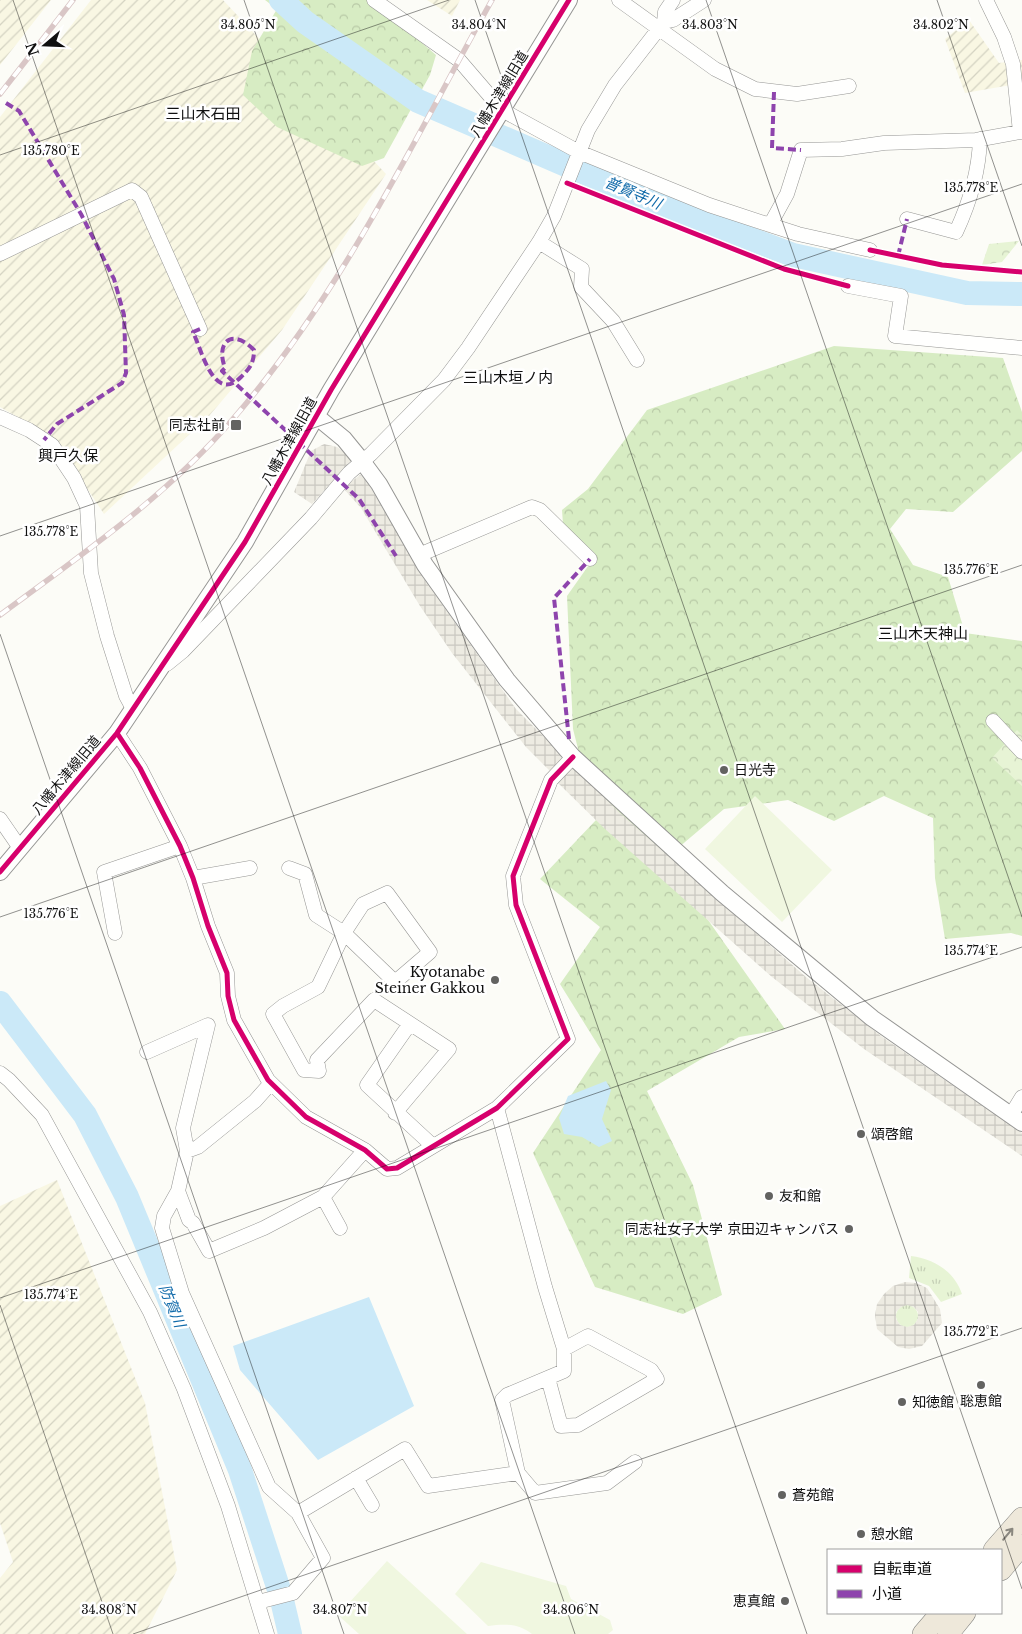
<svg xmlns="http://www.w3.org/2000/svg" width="1022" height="1634" font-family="'Libre Baskerville','Noto Sans JP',serif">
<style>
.farmland{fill:url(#farmland-furrows)}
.grass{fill:url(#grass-tufts)}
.forest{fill:url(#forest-crowns)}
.park{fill:url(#park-crowns)}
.pitch{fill:#f0f7e0}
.plaza{fill:url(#plaza-grid);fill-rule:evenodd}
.water{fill:#cbe9f8}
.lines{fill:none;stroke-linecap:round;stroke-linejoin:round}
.river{stroke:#cbe9f8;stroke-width:24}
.minor-casing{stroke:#969694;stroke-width:15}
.tertiary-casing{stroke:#969694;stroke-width:18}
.primary-casing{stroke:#848481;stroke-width:22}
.minor{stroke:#fffffe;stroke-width:14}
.tertiary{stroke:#fffffe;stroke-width:16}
.primary{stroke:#eee8da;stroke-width:21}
.rail-casing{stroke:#d9c6c6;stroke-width:5.5}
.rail{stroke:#fff;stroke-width:4;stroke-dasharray:11;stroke-linecap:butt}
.quiet{stroke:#8e44ad;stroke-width:4;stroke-dasharray:8 4;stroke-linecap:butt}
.cycleway-casing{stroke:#fff;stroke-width:8}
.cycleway{stroke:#d6006c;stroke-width:5}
.oneway{stroke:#8a877f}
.ticks{fill:none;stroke:#101010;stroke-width:1;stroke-opacity:0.45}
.poi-dot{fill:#636361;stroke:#fff;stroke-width:2}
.labels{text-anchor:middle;stroke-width:5;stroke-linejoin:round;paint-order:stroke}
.street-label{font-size:14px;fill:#101010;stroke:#fff}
.poi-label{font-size:14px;fill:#101010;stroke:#fff;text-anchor:start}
.neighbourhood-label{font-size:15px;fill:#101010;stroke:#fff}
.water-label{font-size:15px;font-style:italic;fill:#116baa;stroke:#fff}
.ticks-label{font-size:12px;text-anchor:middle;fill:#101010;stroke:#fff;stroke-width:5;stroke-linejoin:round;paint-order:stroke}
</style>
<defs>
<pattern id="farmland-furrows" width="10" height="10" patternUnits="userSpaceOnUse" patternTransform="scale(1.25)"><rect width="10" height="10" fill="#f9f7e3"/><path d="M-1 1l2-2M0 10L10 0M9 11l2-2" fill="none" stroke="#d4d3c2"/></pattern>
<pattern id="grass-tufts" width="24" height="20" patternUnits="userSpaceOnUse" patternTransform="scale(1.25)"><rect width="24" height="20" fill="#e7f4d5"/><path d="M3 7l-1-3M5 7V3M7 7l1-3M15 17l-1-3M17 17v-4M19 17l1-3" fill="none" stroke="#c5d0b6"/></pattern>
<pattern id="forest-crowns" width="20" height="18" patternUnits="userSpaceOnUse" patternTransform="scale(1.25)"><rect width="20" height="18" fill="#d7ecc3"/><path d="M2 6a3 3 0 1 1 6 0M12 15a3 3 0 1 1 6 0" fill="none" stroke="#b8c9a6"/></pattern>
<pattern id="park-crowns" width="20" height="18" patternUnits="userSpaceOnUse" patternTransform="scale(1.25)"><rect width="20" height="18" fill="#e7f4d5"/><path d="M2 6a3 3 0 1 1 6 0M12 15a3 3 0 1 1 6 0" fill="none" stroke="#c5d0b6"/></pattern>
<pattern id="plaza-grid" width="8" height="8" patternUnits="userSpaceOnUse" patternTransform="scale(1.25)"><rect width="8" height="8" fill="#edebe2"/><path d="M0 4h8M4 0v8" fill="none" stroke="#cac8c1"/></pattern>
</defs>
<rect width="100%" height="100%" fill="#fcfcf7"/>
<path class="farmland" d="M0,0H51L0,65Z
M91,0H223L386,174L282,330L209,416L104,514L53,437L0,407V117Z
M427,0H460L452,16Z
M969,20L999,63L1022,60V83L965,93L945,39Z
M57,1180L145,1403L177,1570L145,1634H0V1578L13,1562L0,1523V1206Z"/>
<path class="grass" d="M911,1256C934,1259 954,1271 962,1294L941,1302L929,1286L909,1278Z
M896 1316a11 11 0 1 1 22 0a11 11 0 1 1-22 0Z"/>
<path class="forest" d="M265,0H372L436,55L430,75L384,158L362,166L277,127L243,95L252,51L277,9Z
M834,346L1003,358L1022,412V451L953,512L906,509L890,529L913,565L948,577L965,633L1022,641V936L1011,933L945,939L935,878L933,818L884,796L834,821L788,800L724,809L665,859L785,1029L739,1037L647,1091L693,1185L722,1295L683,1314L595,1287L533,1153L601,1050L560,984L600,927L540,879L596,820L573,729L567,596L591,562L563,524L562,510L588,489L647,410Z"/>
<path class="park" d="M1019,241L1002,262L982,265L989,244Z
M1017,730L1022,735V786L992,758Z"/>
<path class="pitch" d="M755,796L832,870L782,922L705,849Z
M387,1561L467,1634H359L338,1615Z
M481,1562L566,1586L571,1599L610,1620L613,1630L608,1634H532C518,1623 504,1624 488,1626L455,1594Z"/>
<path class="plaza" d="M324,444L337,447L349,455L351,461L312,504L294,492L311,451Z
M360,475L365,478L424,579L516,709L562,755L561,761L551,772L526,747L452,653L420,606L361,508L343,488Z
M571,768H575L620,813L806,977L881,1036L1022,1133V1156L864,1049L772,977L605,829L557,782Z
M905,1282L916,1283L927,1288L940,1309L942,1323L922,1346L909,1349L898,1347L877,1329L875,1315L877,1304L884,1294L893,1286ZM907,1305L914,1307L918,1312V1319L914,1325L907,1327L900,1325L896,1319V1312L901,1307Z"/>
<path class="water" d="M606,1081L611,1090L602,1119L612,1141L599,1147L582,1137L564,1134L559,1118L568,1096Z
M369,1297L414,1406L318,1460L240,1370L233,1346Z"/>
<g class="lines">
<path class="river" d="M281,0L305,22L418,101L647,200L793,255L967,293L1022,294
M0,1003L85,1115L127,1197L240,1470L281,1596L290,1634"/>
<g class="minor-casing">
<path id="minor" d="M374,0L459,60L502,110L579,152L709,205L770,225L787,194L801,150L842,149L884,143L976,140L1020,132
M619,0L715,69L755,89L797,94L849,86
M986,0L1004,37L1013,64L1020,132H1022
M664,22L665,12L673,0
M907,219L956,232C970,202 979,172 980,139
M770,225L798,234L870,250
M539,242L582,269L581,287L613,321L637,360
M0,254L132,190L141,197L200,329
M848,286L901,296L895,336L1022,348
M0,417L29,430L52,445L74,478L87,506L91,573L107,636L126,696L132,707
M419,555L532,507L540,510L590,559
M167,664L183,651L311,518L349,473L371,454L444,380L468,348L539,242L554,216L588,130L615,85L664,22L673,20L704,0
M993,721L1022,752
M117,733L140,768L180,846L193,878L208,926L227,973L228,996L234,1020L268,1080L306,1117L365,1150L387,1169L397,1168L497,1108L568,1039L516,905L513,876L551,780L573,757
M0,819L20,848
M289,868L305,874L316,915L344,933L395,982L430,952L387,893L363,904L344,933L318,987L283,1006L273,1014L304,1070L319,1071L317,1060L374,1000L449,1049L395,1113
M193,878L250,868
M115,933L104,872L180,846
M409,1025L367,1085L433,1146
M147,1052L208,1025L183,1128L187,1151L178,1191L164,1216L162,1228L182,1293L269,1487L298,1513L323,1558L293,1593L258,1602
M0,1073L9,1080L42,1115L150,1312L184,1389L228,1506L267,1634
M497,1108L545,1287L564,1349V1371L507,1395L502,1400L518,1473
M1011,1115L1022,1097
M187,1151L198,1147L255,1101L271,1083
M178,1191L189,1220L193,1223L209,1251L264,1228L323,1197L365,1150
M323,1197L340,1228
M548,1378L561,1426L578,1425L657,1379L651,1370L588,1336L564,1349
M356,1478L372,1505
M298,1513L405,1449L428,1486L518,1473L535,1493L607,1483L635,1462"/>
</g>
<g class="tertiary-casing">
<path id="tertiary" d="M316,416L344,439L362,461L379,484L425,565L507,680L573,757L722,893L872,1018L1022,1123
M0,872L117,733L245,542L331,390L569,0"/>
</g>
<g class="primary-casing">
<path id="primary" d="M994,1550L1022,1518
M1001,1570L1022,1545
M923,1634L941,1613
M948,1634L965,1613"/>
</g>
<use href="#minor" class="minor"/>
<use href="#tertiary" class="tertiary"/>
<use href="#primary" class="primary"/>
<g class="rail-casing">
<path id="rail" d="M0,94L73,0
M0,615C81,555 167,496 233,419C341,295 412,143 492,0"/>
</g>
<use href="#rail" class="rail"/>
<path class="quiet" d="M774,92L772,148L801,150
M6,103L19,111L81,214L114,279L124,315L126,373L122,383L57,424L44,440
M898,256L907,219
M200,329L193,332C202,351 214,404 241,377C250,368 254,363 254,350C233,328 215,341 225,368L222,371L359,499L396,556
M569,739L554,598L590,559"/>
<g class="cycleway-casing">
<path id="cycleway" d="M567,183L784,269L848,286
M870,250L942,265L1022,272
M117,733L140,768L180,846L193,878L208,926L227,973L228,996L234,1020L268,1080L306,1117L365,1150L387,1169L397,1168L497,1108L568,1039L516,905L513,876L551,780L573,757
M0,872L117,733L245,542L331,390L569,0"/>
</g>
<use href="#cycleway" class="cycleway"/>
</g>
<defs><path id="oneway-shaft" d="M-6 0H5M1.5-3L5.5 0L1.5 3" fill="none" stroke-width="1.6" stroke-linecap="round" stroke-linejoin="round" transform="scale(1.25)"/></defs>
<use class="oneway" href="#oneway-shaft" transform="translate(1008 1534) rotate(-50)"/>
<path class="ticks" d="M13,0L575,1634M244,0L807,1634M475,0L1022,1589M706,0L1022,917M937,0L1022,246M0,155L449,0M0,536L1022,184M0,634L344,1634M0,917L1022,565M0,1298L1022,947M0,1305L113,1634M133,1634L1022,1328"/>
<g class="poi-dot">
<rect x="230" y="419" width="12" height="12" rx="2.5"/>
<circle cx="724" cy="770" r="5"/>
<circle cx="495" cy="980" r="5"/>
<circle cx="861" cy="1134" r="5"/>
<circle cx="769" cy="1196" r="5"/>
<circle cx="849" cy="1229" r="5"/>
<circle cx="981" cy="1385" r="5"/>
<circle cx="902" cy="1402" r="5"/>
<circle cx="782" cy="1495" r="5"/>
<circle cx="861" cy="1534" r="5"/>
<circle cx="785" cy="1601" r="5"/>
</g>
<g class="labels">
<g class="street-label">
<text transform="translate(499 94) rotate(-59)" y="5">八幡木津線旧道</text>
<text transform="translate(289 441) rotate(-61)" y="5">八幡木津線旧道</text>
<text transform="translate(66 775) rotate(-50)" y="5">八幡木津線旧道</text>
</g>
<g class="poi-label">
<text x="225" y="430" text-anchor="end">同志社前</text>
<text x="734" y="775">日光寺</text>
<text x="485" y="977" text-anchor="end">Kyotanabe<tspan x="485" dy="16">Steiner Gakkou</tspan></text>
<text x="871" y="1139">頌啓館</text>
<text x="779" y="1201">友和館</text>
<text x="839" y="1234" text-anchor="end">同志社女子大学 京田辺キャンパス</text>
<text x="981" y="1406" text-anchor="middle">聡恵館</text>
<text x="912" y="1407">知徳館</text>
<text x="792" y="1500">蒼苑館</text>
<text x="871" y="1539">憩水館</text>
<text x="775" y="1606" text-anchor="end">恵真館</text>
</g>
<g class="neighbourhood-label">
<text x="203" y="119">三山木石田</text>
<text x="508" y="383">三山木垣ノ内</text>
<text x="68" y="461">興戸久保</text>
<text x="923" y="639">三山木天神山</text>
</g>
<g class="water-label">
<text transform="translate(633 193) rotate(23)" y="5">普賢寺川</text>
<text transform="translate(172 1306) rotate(68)" y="5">防賀川</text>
</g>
</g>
<g class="ticks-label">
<text x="479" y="29">34.804°N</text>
<text x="710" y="29">34.803°N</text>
<text x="941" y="29">34.802°N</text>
<text x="248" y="29">34.805°N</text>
<text x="51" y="155">135.780°E</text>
<text x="971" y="192">135.778°E</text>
<text x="51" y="536">135.778°E</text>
<text x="971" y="574">135.776°E</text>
<text x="51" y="918">135.776°E</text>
<text x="971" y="955">135.774°E</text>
<text x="51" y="1299">135.774°E</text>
<text x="971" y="1336">135.772°E</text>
<text x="109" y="1614">34.808°N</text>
<text x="340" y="1614">34.807°N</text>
<text x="571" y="1614">34.806°N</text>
</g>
<rect x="827" y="1549" width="175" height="65" fill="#ffffff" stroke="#9f9f9f"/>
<rect x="837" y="1565" width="25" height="8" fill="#d6006c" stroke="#9f9f9f"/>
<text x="872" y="1574" font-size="15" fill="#101010">自転車道</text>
<rect x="837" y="1590" width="25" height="8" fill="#8e44ad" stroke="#9f9f9f"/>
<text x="872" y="1599" font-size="15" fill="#101010">小道</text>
<g transform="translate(45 45) rotate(251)" stroke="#ffffff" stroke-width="4" paint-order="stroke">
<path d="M0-4L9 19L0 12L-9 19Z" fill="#101010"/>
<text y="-8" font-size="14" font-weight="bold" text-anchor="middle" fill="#101010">N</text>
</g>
</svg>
